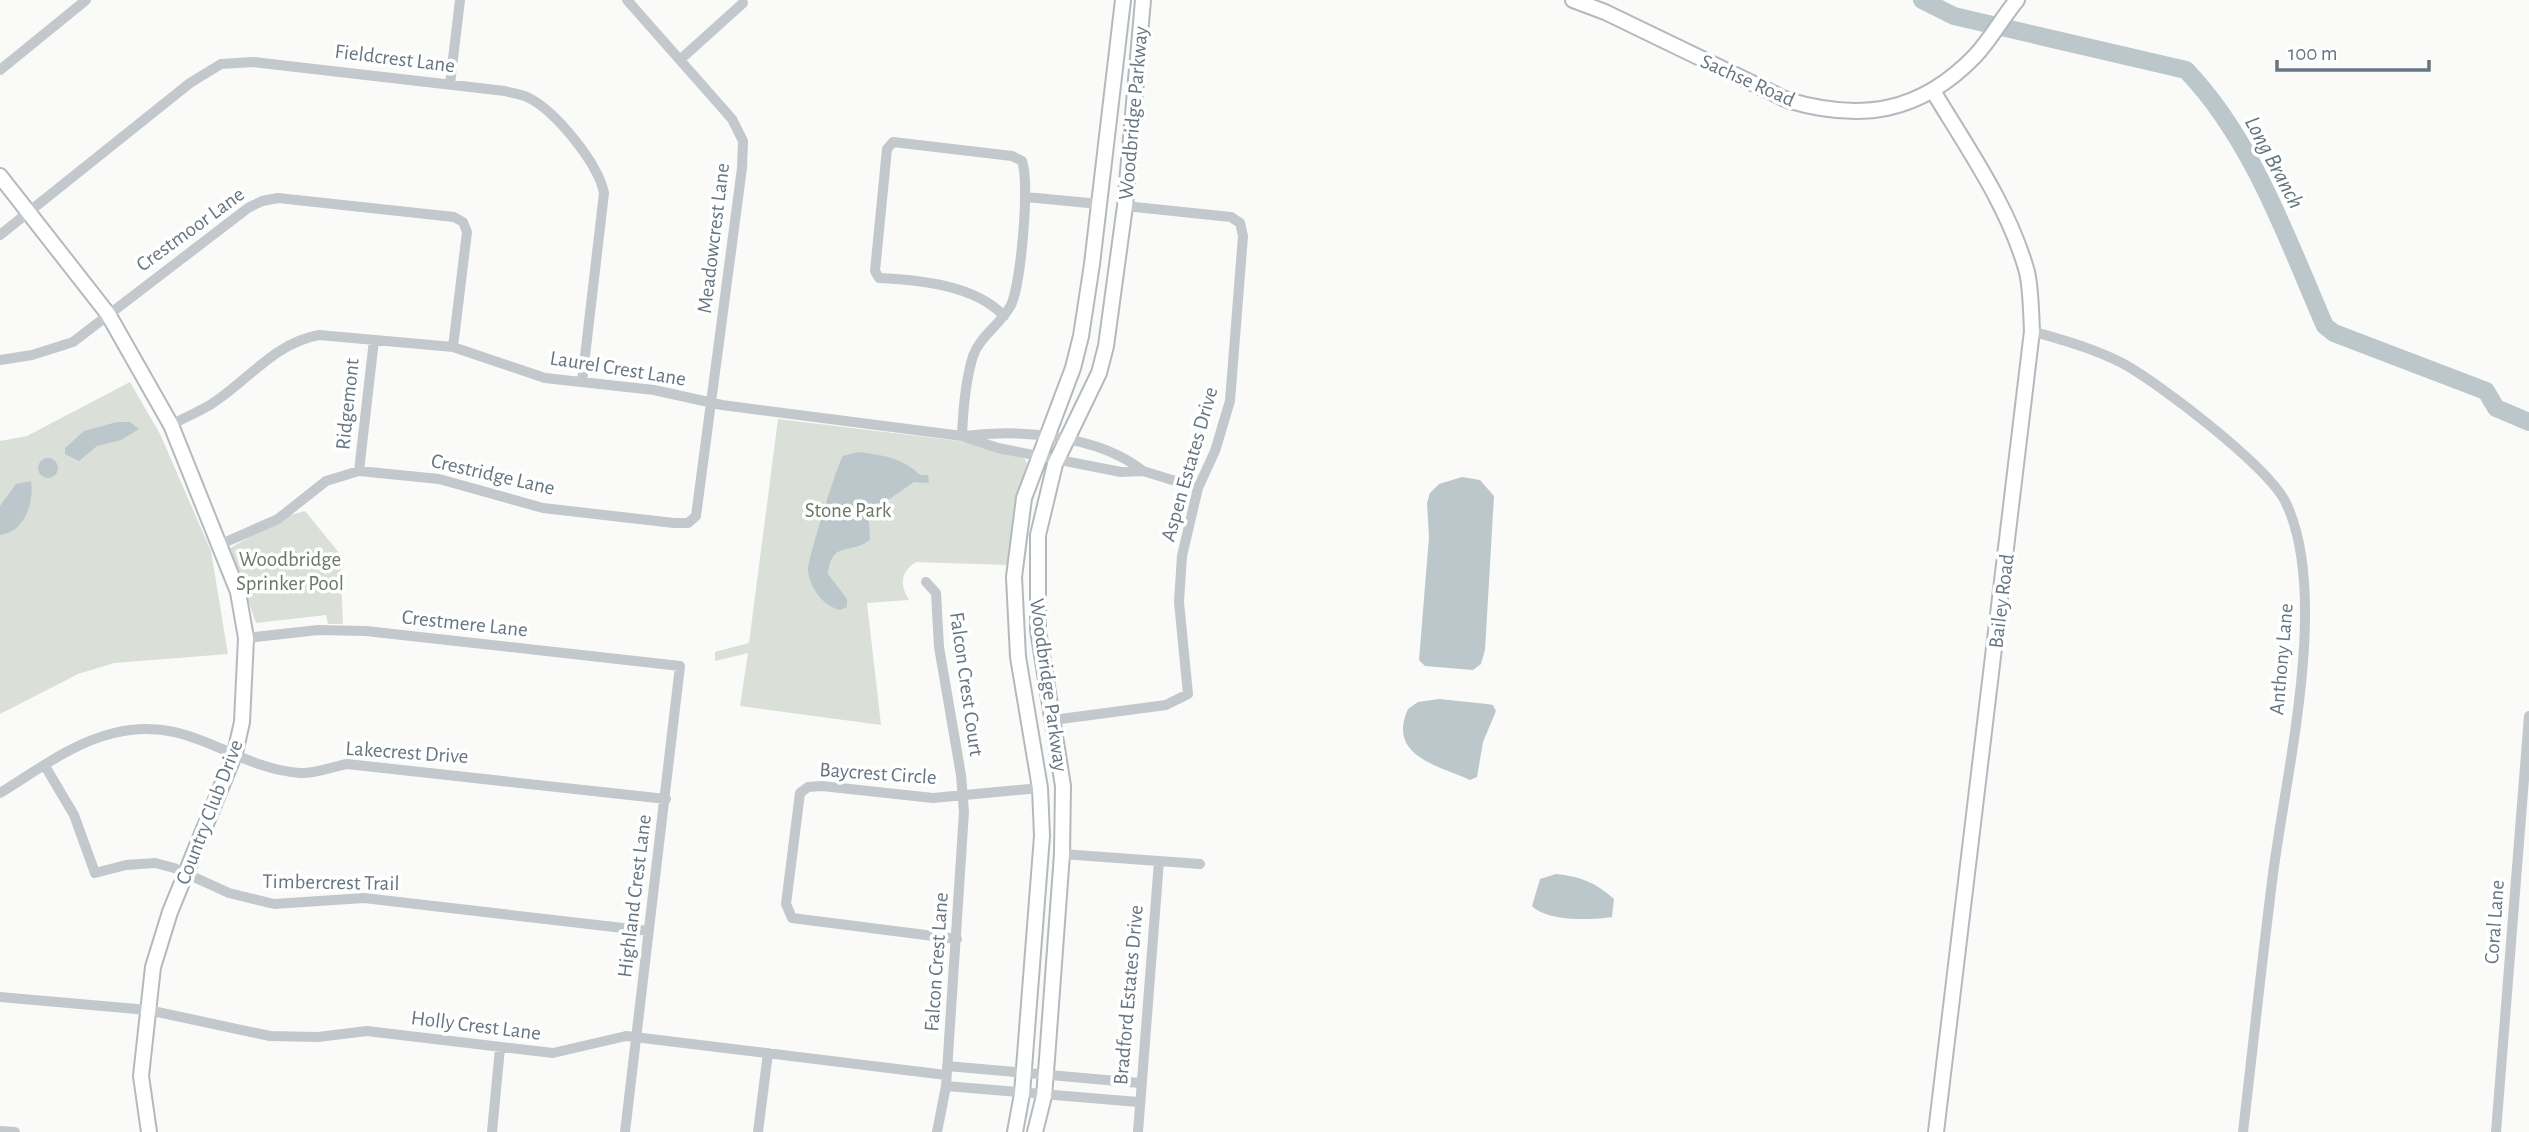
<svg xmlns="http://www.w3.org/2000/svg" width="2529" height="1132" font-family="'Alegreya Sans',sans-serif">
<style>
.green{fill:#dadfd7}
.water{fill:#bbc7cb}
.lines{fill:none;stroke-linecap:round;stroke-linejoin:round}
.river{stroke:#bbc7cb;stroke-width:18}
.secondary-casing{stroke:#b3babf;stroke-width:18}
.street{stroke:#c3c8cc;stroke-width:10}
.secondary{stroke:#fff;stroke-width:14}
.labels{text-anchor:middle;stroke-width:7;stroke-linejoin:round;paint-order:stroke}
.street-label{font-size:21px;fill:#657683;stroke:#fff}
.park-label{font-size:21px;fill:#687a64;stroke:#fff}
.water-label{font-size:23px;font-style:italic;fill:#60757c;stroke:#fff}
</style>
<rect width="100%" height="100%" fill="#fafaf8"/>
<path class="green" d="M130,382L160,434L211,551L228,654L114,663L78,674L0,714V441L27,436Z
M778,419L967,442L1023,456L1027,463L1008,565L916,562C901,571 899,585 909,600L867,603L881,725L740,706L748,653L715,661V652L749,643Z
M305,511L340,554L343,624H328L326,615L256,623L230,548L287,516Z"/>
<path class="water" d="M117,422H130L139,429L121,440L97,446L79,461L65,454V448L84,431Z
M858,452C882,455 903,458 920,475H928L929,483L914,482L878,507L869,521L870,539C855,555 831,539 828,574L847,599V607L840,610C823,606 809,587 808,570C807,561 838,462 843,456Z
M38 468a10 10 0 1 1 20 0a10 10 0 1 1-20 0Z
M1462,477L1480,480L1494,496L1485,650L1481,664L1473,670L1425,666L1419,660L1429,537L1427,503L1430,493L1439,484Z
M31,481C34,503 25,532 0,535V506L16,484Z
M1439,699L1487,704L1493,705L1496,711L1483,742L1477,777L1470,780C1437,765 1387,756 1408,709L1418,702Z
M1556,874C1579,876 1597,883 1614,899L1612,917C1591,920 1548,922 1532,906L1540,879Z"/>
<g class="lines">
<path class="river" d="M1922,0L1954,16L2186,70C2253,140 2287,239 2325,326L2334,333L2486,391L2496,408L2529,422"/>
<g class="secondary-casing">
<path id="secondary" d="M1573,0L1605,12L1787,100C1861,122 1920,113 1975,56C1991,39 2002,18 2017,0
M1933,91C1968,149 2009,207 2027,272C2031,290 2031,312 2032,331L1936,1132
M0,176L108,314L171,425L238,592L246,638L242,722L235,753L170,912L153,967L141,1076L149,1132
M1015,1132L1022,1094L1042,836L1040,788L1018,657L1014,577L1024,498L1073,368L1081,336L1092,264L1123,0
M1035,1132L1044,1096L1047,1059L1062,854L1063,786L1038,630V535L1055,464L1099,373L1106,346L1125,206L1143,0"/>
</g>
<path class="street" d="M682,58L743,3
M0,70L86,0
M450,84L460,0
M1026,197L1099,204
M0,235L190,83L221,64L253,62L505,91C512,93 520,94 527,97C555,110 598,163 604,193L582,382
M2032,331C2062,340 2093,348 2122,363C2158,382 2269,467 2286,503C2330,596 2286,772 2273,874C2262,960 2253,1046 2243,1132
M0,360L32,355L73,342L248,208L262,201L278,198L454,217L463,222L467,232L453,347
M171,425C184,418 198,412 210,405C248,381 274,343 319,335L453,347L545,378L654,390L722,405L962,436L998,448L1121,472L1143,471L1198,488
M962,436C963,409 965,382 973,356C980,336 1001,324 1011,305C1021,284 1030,182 1022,161L1012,156L893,142L887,149L875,271L879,278C920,280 975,285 1004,316
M965,436C1020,429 1098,435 1143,471
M359,471L374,340
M219,545L278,519L326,481L359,471L439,479L543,508L674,523H688L696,516L742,168L743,141L732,119L627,0
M926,582L936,593L939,647L961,775L964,812L946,1086L937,1132
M246,638L318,630L366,631L680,666L625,1132
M1053,720L1166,705L1188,694L1179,602L1182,556L1198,488L1215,451L1230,401L1243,236L1240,223L1231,217L1125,206
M45,766L74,815L95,873L126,865L155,863L174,868L229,893L274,904L364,898L649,931
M0,793C36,771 72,743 114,733C192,714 231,768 300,773C314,774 332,767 347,764L666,799
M1062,854L1200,864
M957,939L792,918L786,904L800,793L808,787L822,786L933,798L1040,788
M0,997L148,1010L270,1036L318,1037L367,1031L553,1053L626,1036L946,1075
M947,1066L1140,1083
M946,1086L1138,1102
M0,1131L15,1132
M492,1132L500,1048
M758,1132L768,1053
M1138,1132L1159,861
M2496,1132L2529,716"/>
<use href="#secondary" class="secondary"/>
</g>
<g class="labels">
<g class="street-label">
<text transform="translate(395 58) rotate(7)" y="7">Fieldcrest Lane</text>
<text transform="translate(1748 80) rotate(24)" y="7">Sachse Road</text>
<text transform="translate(1133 113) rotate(-85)" y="7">Woodbridge Parkway</text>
<text transform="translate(190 229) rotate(-36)" y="7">Crestmoor Lane</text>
<text transform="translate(713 238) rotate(-83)" y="7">Meadowcrest Lane</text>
<text transform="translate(618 368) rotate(9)" y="7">Laurel Crest Lane</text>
<text transform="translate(347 404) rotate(-84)" y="7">Ridgemont</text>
<text transform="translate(1189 464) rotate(-74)" y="7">Aspen Estates Drive</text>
<text transform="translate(493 474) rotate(13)" y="7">Crestridge Lane</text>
<text transform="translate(2001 601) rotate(-83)" y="7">Bailey Road</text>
<text transform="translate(465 623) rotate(6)" y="7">Crestmere Lane</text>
<text transform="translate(2281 659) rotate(-85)" y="7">Anthony Lane</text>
<text transform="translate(967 684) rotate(82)" y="7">Falcon Crest Court</text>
<text transform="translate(1049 685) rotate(82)" y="7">Woodbridge Parkway</text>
<text transform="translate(407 752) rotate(4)" y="7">Lakecrest Drive</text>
<text transform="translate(878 773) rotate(4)" y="7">Baycrest Circle</text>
<text transform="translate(209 812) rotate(-69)" y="7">Country Club Drive</text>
<text transform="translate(331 882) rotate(1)" y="7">Timbercrest Trail</text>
<text transform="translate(634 896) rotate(-83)" y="7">Highland Crest Lane</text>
<text transform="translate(2494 922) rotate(-86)" y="7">Coral Lane</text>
<text transform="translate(936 962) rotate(-86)" y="7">Falcon Crest Lane</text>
<text transform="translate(1128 995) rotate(-85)" y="7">Bradford Estates Drive</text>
<text transform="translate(476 1025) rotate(7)" y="7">Holly Crest Lane</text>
</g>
<g class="park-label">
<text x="848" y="517">Stone Park</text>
<text x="290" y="566">Woodbridge<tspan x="290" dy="24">Sprinker Pool</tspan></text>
</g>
<g class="water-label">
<text transform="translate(2275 162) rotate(62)" y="8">Long Branch</text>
</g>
</g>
<path d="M2277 60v10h152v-10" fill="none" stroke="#657683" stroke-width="3.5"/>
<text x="2288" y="60" font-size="21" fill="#657683" stroke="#ffffff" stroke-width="5" paint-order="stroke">100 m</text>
</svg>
